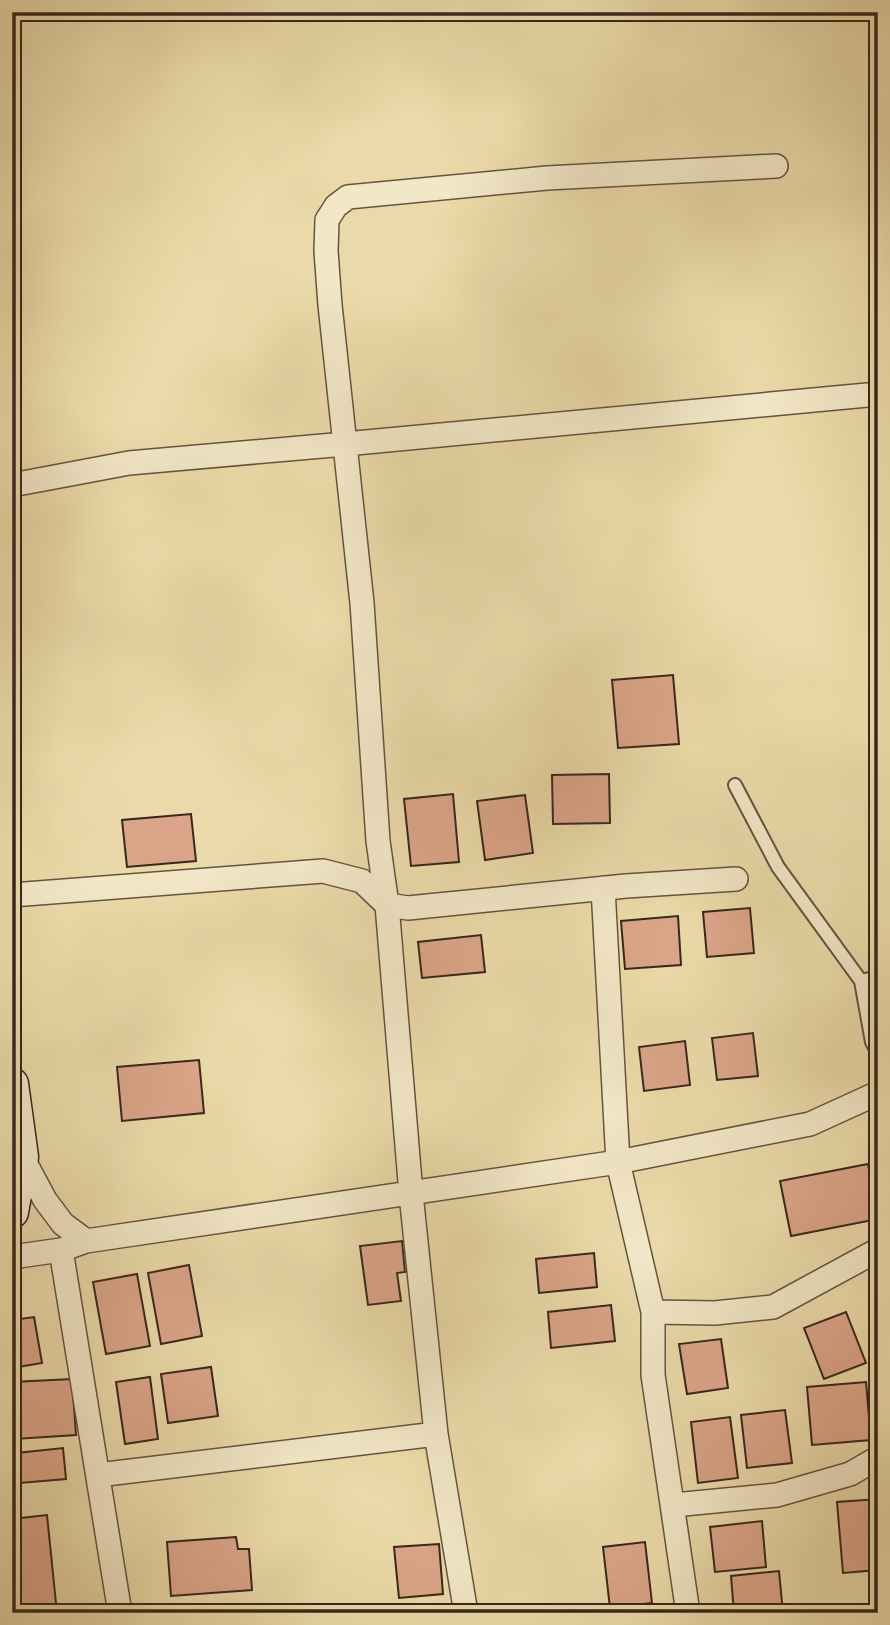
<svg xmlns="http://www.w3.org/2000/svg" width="890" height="1625" font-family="'IM FELL DW Pica',serif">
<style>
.building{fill:#dba589;stroke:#38271c;stroke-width:2}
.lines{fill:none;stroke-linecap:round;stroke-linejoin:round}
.lane-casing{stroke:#65543f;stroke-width:16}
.street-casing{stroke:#65543f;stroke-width:26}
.secondary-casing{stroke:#38271c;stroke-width:35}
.lane{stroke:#f2e7c7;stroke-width:12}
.street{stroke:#f2e7c7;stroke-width:23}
.secondary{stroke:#f2e7c7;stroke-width:32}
</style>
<rect width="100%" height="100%" fill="#ebdaa9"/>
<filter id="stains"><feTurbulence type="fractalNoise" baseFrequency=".00286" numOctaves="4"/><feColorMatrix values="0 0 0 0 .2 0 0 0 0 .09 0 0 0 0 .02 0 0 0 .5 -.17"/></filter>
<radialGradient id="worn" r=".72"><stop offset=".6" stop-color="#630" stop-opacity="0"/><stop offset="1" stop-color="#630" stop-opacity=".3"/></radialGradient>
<path class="building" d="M873,58H878V94H877Z
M878,153V224L870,154Z
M673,675L679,744L618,748L612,680Z
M609,774L610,823L553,824L552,775Z
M453,794L459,862L411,866L404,799Z
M525,795L533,853L485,860L477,801Z
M191,814L196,861L127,867L122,820Z
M750,908L754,953L707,957L703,912Z
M678,916L681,965L625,969L621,921Z
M481,935L485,972L422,978L418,942Z
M753,1033L758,1076L717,1080L712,1038Z
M685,1041L690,1085L644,1091L639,1047Z
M199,1060L204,1113L122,1121L117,1067Z
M868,1164L878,1219L791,1236L780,1181Z
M402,1241L405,1272L397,1273L401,1301L368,1305L360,1246Z
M594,1253L597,1287L539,1293L536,1259Z
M189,1265L202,1336L161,1344L148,1273Z
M137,1274L150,1346L106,1354L93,1282Z
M611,1305L615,1341L551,1348L548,1312Z
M846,1312L866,1363L824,1379L804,1328Z
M34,1317L42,1363L12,1368V1320Z
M721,1339L728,1388L687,1394L679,1344Z
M211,1367L218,1416L168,1423L161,1374Z
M150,1377L158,1439L125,1444L116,1382Z
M72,1379L76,1435L15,1439L12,1382Z
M866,1382L871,1440L812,1445L807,1387Z
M785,1410L792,1463L747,1468L741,1415Z
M730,1417L738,1478L698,1483L691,1422Z
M63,1448L66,1479L20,1483L17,1453Z
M878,1499V1570L843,1573L837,1502Z
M47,1515L57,1613H21L12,1519Z
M762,1521L766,1567L715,1572L710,1527Z
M236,1537L238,1549H249L252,1590L171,1596L167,1542Z
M645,1542L652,1603L610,1608L603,1547Z
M439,1544L443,1594L399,1598L394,1547Z
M779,1571L783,1613H734L731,1576Z"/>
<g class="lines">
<g class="lane-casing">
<path id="lane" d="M735,785L778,867L861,981L872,1042L878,1053
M861,981L878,977"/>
</g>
<g class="street-casing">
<path id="street" d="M12,485L129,463L345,444L878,394
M603,888L618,1162L653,1312V1375L688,1613
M12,895L323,871L362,881L387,905L408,908L626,886L736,879
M19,1156L22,1157L45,1200L63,1224L86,1241
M61,1250L120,1613
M12,1257L61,1250L86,1241L618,1162L810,1124L878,1093
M653,1312L715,1313L773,1307L878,1250
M98,1475L436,1434
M674,1505L777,1495L850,1474L878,1458
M466,1613L436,1434L411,1194L387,905L378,841L362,603L330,305L326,251L327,220L336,206L348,197L547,178L776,166"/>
</g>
<g class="secondary-casing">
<path id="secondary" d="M12,1084L22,1157L12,1212"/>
</g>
<use href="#lane" class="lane"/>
<use href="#street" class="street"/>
<use href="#secondary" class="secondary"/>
</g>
<rect width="890" height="1625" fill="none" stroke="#ebdaa9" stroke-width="42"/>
<rect x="14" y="14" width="862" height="1597" fill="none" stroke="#38271c" stroke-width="3.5"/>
<rect x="21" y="21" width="848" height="1583" fill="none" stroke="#38271c" stroke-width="2"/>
<rect width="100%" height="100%" filter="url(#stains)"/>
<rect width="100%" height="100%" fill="url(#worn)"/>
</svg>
